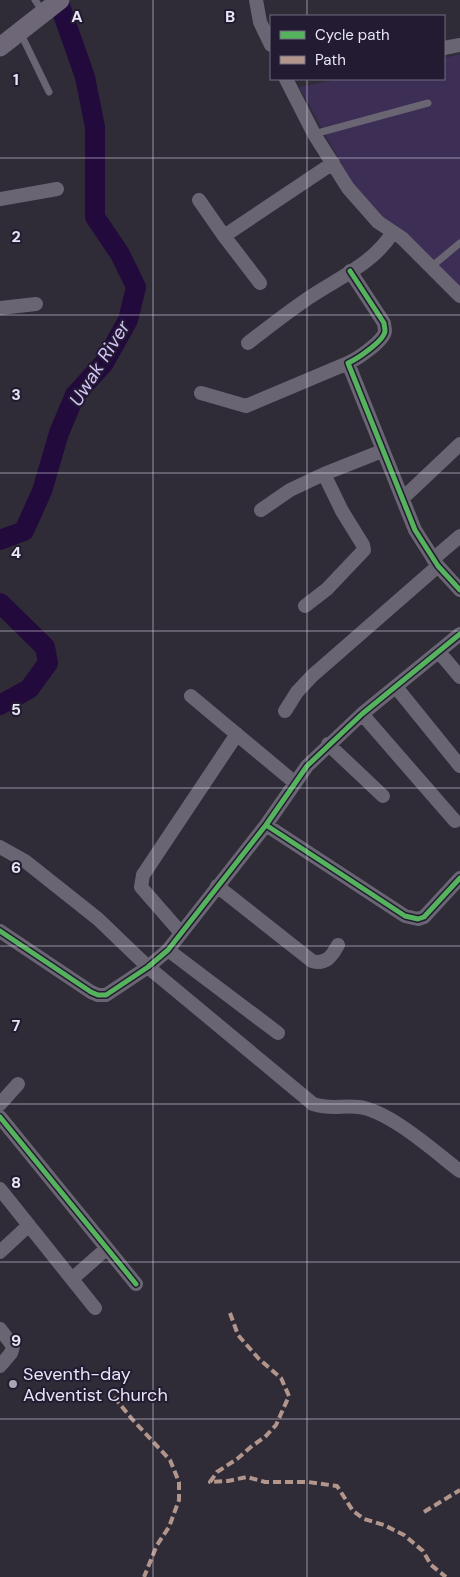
<svg xmlns="http://www.w3.org/2000/svg" width="460" height="1577" font-family="'DM Sans',sans-serif">
<style>
.green{fill:#3c2e54}
.lines{fill:none;stroke-linecap:round;stroke-linejoin:round}
.river{stroke:#220b3c;stroke-width:20}
.service{stroke:#6a6573;stroke-width:7}
.minor{stroke:#6a6573;stroke-width:14}
.secondary{stroke:#6d6778;stroke-width:19}
.quiet{stroke:#b2968c;stroke-width:4;stroke-dasharray:8 4;stroke-linecap:butt}
.cycleway-casing{stroke:#231b32;stroke-width:8}
.cycleway{stroke:#56b35d;stroke-width:5}
.grid{fill:none;stroke:#e9e5f5;stroke-width:1;stroke-opacity:0.55}
.poi-dot{fill:#a8a4b2;stroke:#231b32;stroke-width:2}
.labels{text-anchor:middle;stroke-width:4;stroke-linejoin:round;paint-order:stroke}
.poi-label{font-size:18px;fill:#e9e5f5;stroke:#231b32;text-anchor:start}
.water-label{font-size:19px;font-style:italic;fill:#d5c4f9;stroke:#231b32}
.grid-label{font-size:16px;text-anchor:middle;font-weight:bold;fill:#e9e5f5;stroke:#231b32;stroke-width:4;stroke-linejoin:round;paint-order:stroke}
</style>
<rect width="100%" height="100%" fill="#2f2b37"/>
<path class="green" d="M460,54V292L386,223L354,187L299,87L339,79H444V58Z"/>
<g class="lines">
<path class="river" d="M0,540L24,531L42,491L59,433L75,395L104,363L128,320L136,287L120,254L95,217V127L85,77L58,0
M0,603L45,647L48,663L29,689L0,705"/>
<path class="service" d="M35,0L44,13
M20,32L49,92
M314,134L428,103
M431,267L460,243"/>
<path class="minor" d="M256,0L260,22L271,45
M444,48L460,45
M286,79L314,134L348,188L378,222L402,238L460,296
M0,199L57,189
M199,200L224,236
M350,271L384,323C384,325 385,328 385,331C384,341 357,359 348,363L415,530L438,566L460,590
M260,283L224,236L333,163
M0,308L36,304
M248,343C269,327 290,310 313,295C342,276 374,263 393,232
M201,393L246,406L348,363
M403,498L460,444
M261,510L290,490L324,474L382,451
M433,559L460,536
M305,606L327,589L364,550L363,545L342,511L324,474
M439,652L460,677
M396,687L460,766
M191,696L294,782
M285,711L297,692L312,676L438,566
M362,714L455,821
M328,744L383,796
M266,825L405,916L418,919L424,917L460,878
M0,847L25,861L98,919L148,967L313,1104C333,1110 341,1105 359,1107C390,1111 435,1152 460,1171
M217,886L312,961C326,965 332,956 338,945
M0,931L91,992L98,995H106L148,967L168,950L266,825L307,766L362,714L460,634
M181,933L141,887L143,875L237,734
M168,950L278,1033
M0,1104L18,1084
M0,1117L136,1284
M0,1189L95,1308
M0,1252L29,1225
M72,1279L106,1249
M0,1329L13,1346L11,1353L0,1366"/>
<path class="secondary" d="M0,47L60,0"/>
<path class="quiet" d="M230,1313L238,1335L259,1359L281,1378L289,1396L276,1425L265,1437L252,1446L237,1459L217,1472L210,1482L228,1481L247,1477L265,1482H308L337,1486L353,1511L364,1519L384,1525L404,1535L423,1551L431,1565L446,1577
M114,1397L132,1419L170,1460L179,1482V1500L169,1527L157,1545L144,1577
M424,1512L460,1490"/>
<g class="cycleway-casing">
<path id="cycleway" d="M350,271L384,323C384,325 385,328 385,331C384,341 357,359 348,363L415,530L438,566L460,590
M266,825L405,916L418,919L424,917L460,878
M0,931L91,992L98,995H106L148,967L168,950L266,825L307,766L362,714L460,634
M0,1117L136,1284"/>
</g>
<use href="#cycleway" class="cycleway"/>
</g>
<path class="grid" d="M153,0V1577M307,0V16M307,79V1577M0,158H460M0,315H460M0,473H460M0,631H460M0,788H460M0,946H460M0,1104H460M0,1262H460M0,1419H460"/>
<circle class="poi-dot" cx="13" cy="1384" r="5"/>
<g class="labels">
<g class="poi-label">
<text x="23" y="1380">Seventh-day<tspan x="23" dy="21">Adventist Church</tspan></text>
</g>
<g class="water-label">
<text transform="translate(99 363) rotate(-58)" y="7">Uwak River</text>
</g>
</g>
<g class="grid-label">
<text x="77" y="22">A</text>
<text x="230" y="22">B</text>
<text x="16" y="85">1</text>
<text x="16" y="242">2</text>
<text x="16" y="400">3</text>
<text x="16" y="558">4</text>
<text x="16" y="715">5</text>
<text x="16" y="873">6</text>
<text x="16" y="1031">7</text>
<text x="16" y="1188">8</text>
<text x="16" y="1346">9</text>
</g>
<rect x="270" y="15" width="175" height="65" fill="#231b32" stroke="#726c80"/>
<rect x="280" y="31" width="25" height="8" fill="#56b35d" stroke="#726c80"/>
<text x="315" y="40" font-size="15" fill="#e9e5f5">Cycle path</text>
<rect x="280" y="56" width="25" height="8" fill="#b2968c" stroke="#726c80"/>
<text x="315" y="65" font-size="15" fill="#e9e5f5">Path</text>
</svg>
